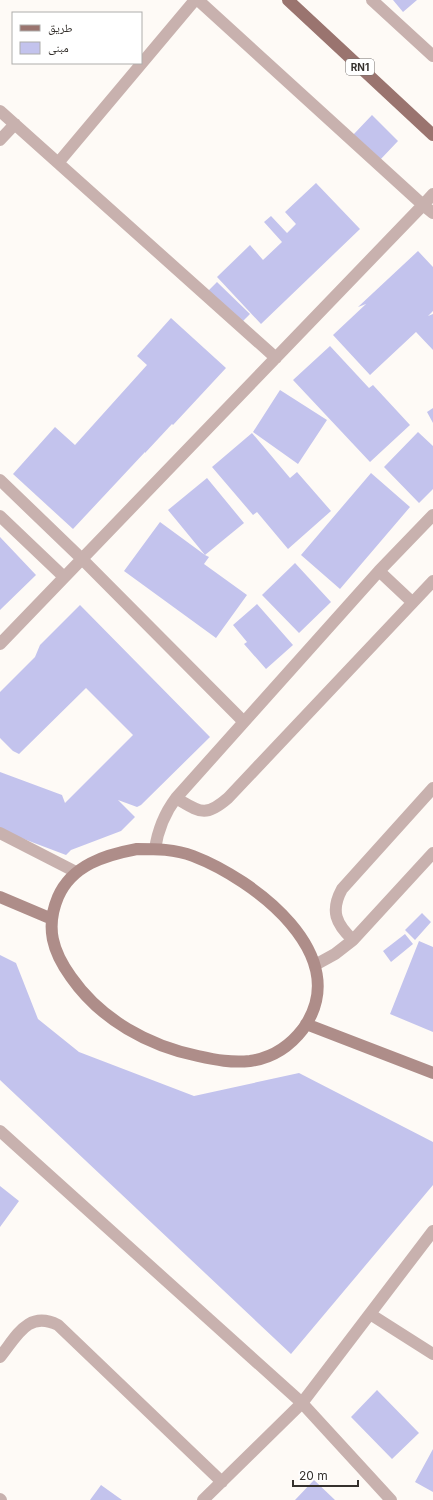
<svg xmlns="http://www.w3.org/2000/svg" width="433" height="1500" font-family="Inter,'Noto Naskh Arabic',sans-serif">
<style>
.building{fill:#c3c3ed}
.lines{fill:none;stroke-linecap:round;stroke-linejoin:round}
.street{stroke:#c8b1ae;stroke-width:12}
.secondary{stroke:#ae8d89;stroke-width:12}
.primary{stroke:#9a746f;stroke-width:12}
.labels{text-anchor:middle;stroke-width:3;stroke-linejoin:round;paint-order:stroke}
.shield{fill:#fff;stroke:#726f6c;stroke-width:1}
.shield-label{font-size:10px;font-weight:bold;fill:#35312d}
</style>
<rect width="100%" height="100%" fill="#fefaf6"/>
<path class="building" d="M393,0H417L403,12Z
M372,115L398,141L379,161L353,135Z
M316,183L360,229L261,324L217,277L250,245L263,260L282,242L264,222L271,216L287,233L296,224L285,212Z
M418,251L433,267V311L428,316L433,314V350L416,332L370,375L333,335L366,304L358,307Z
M217,282L250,314L241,323L208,291Z
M171,318L226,368L173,425L172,424L145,453V452L73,529L13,474L55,427L75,445L147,365L137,356Z
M330,346L369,388L373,385L410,425L370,462L293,380Z
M280,390L327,420L298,464L253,432Z
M433,408V423L427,412Z
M418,432L433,446V489L419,503L384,467Z
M252,433L290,478L297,472L331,511L288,549L257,512L253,515L212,467Z
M371,473L410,507L340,589L301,555Z
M207,478L244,523L205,555L209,557L204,564L247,595L216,638L124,571L160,522L205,555L168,510Z
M0,537L36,575L0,610Z
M295,563L331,602L299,633L262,595Z
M257,604L293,645L266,669L244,644L247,642L233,625Z
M80,605L210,737L141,805L137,807L118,800L135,817L121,831L71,850L66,855L0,830V772L62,795L65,803L133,735L86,688L19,754L13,751L0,738V692L35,657L40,645Z
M422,913L431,922L415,940L405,930Z
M405,934L413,944L391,962L383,951Z
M419,941L433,947V1032L390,1014Z
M0,955L16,963L38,1019L79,1052L194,1096L299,1073L433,1142V1185L291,1354L0,1080Z
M0,1186L19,1201L0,1227Z
M377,1390L419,1433L392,1459L351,1417Z
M433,1449V1492L415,1482Z
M314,1480L335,1500H295Z
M101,1485L122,1500H90Z"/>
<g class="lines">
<path class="street" d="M198,0L423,205L433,194
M372,0L433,56
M0,111L276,358
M0,140L15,124
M58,163L195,0
M0,480L82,559L244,722
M0,516L64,577
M379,571L412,602
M0,644L423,205L433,213
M176,798C200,812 205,818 228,798L433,581
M0,833L76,872
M155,849C158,829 164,814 176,798L379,571L433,515
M353,940C336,924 330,911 342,889L433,788
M315,965L335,954L353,940L433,853
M0,1131L302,1403L391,1500
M370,1314L433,1354
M0,1357C17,1336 28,1310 58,1325L222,1482
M0,1499L1,1500
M203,1500L302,1403L433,1231"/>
<path class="secondary" d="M137,849C156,849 175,849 193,856C253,879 356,955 303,1029C290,1046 272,1058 250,1061C232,1063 216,1060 198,1056C149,1046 101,1020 71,977C53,952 45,928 58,897C72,865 105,855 137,849Z
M0,897L52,919
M306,1024L433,1073"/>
<path class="primary" d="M288,0L433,135"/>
</g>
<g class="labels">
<rect class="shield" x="346" y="59" width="28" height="16" rx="3"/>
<g class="shield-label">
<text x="360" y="71">RN1</text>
</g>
</g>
<rect x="12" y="12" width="130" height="52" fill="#ffffff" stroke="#aeadab"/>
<rect x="20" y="25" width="20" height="6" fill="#9a746f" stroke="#aeadab"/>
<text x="48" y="32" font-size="12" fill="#35312d">طريق</text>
<rect x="20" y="42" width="20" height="12" fill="#c3c3ed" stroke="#aeadab"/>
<text x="48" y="52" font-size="12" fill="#35312d">مبنى</text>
<path d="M293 1480v6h65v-6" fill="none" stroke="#35312d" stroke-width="2"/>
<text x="299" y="1480" font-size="12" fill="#35312d" stroke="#ffffff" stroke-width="3" paint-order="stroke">20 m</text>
</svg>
